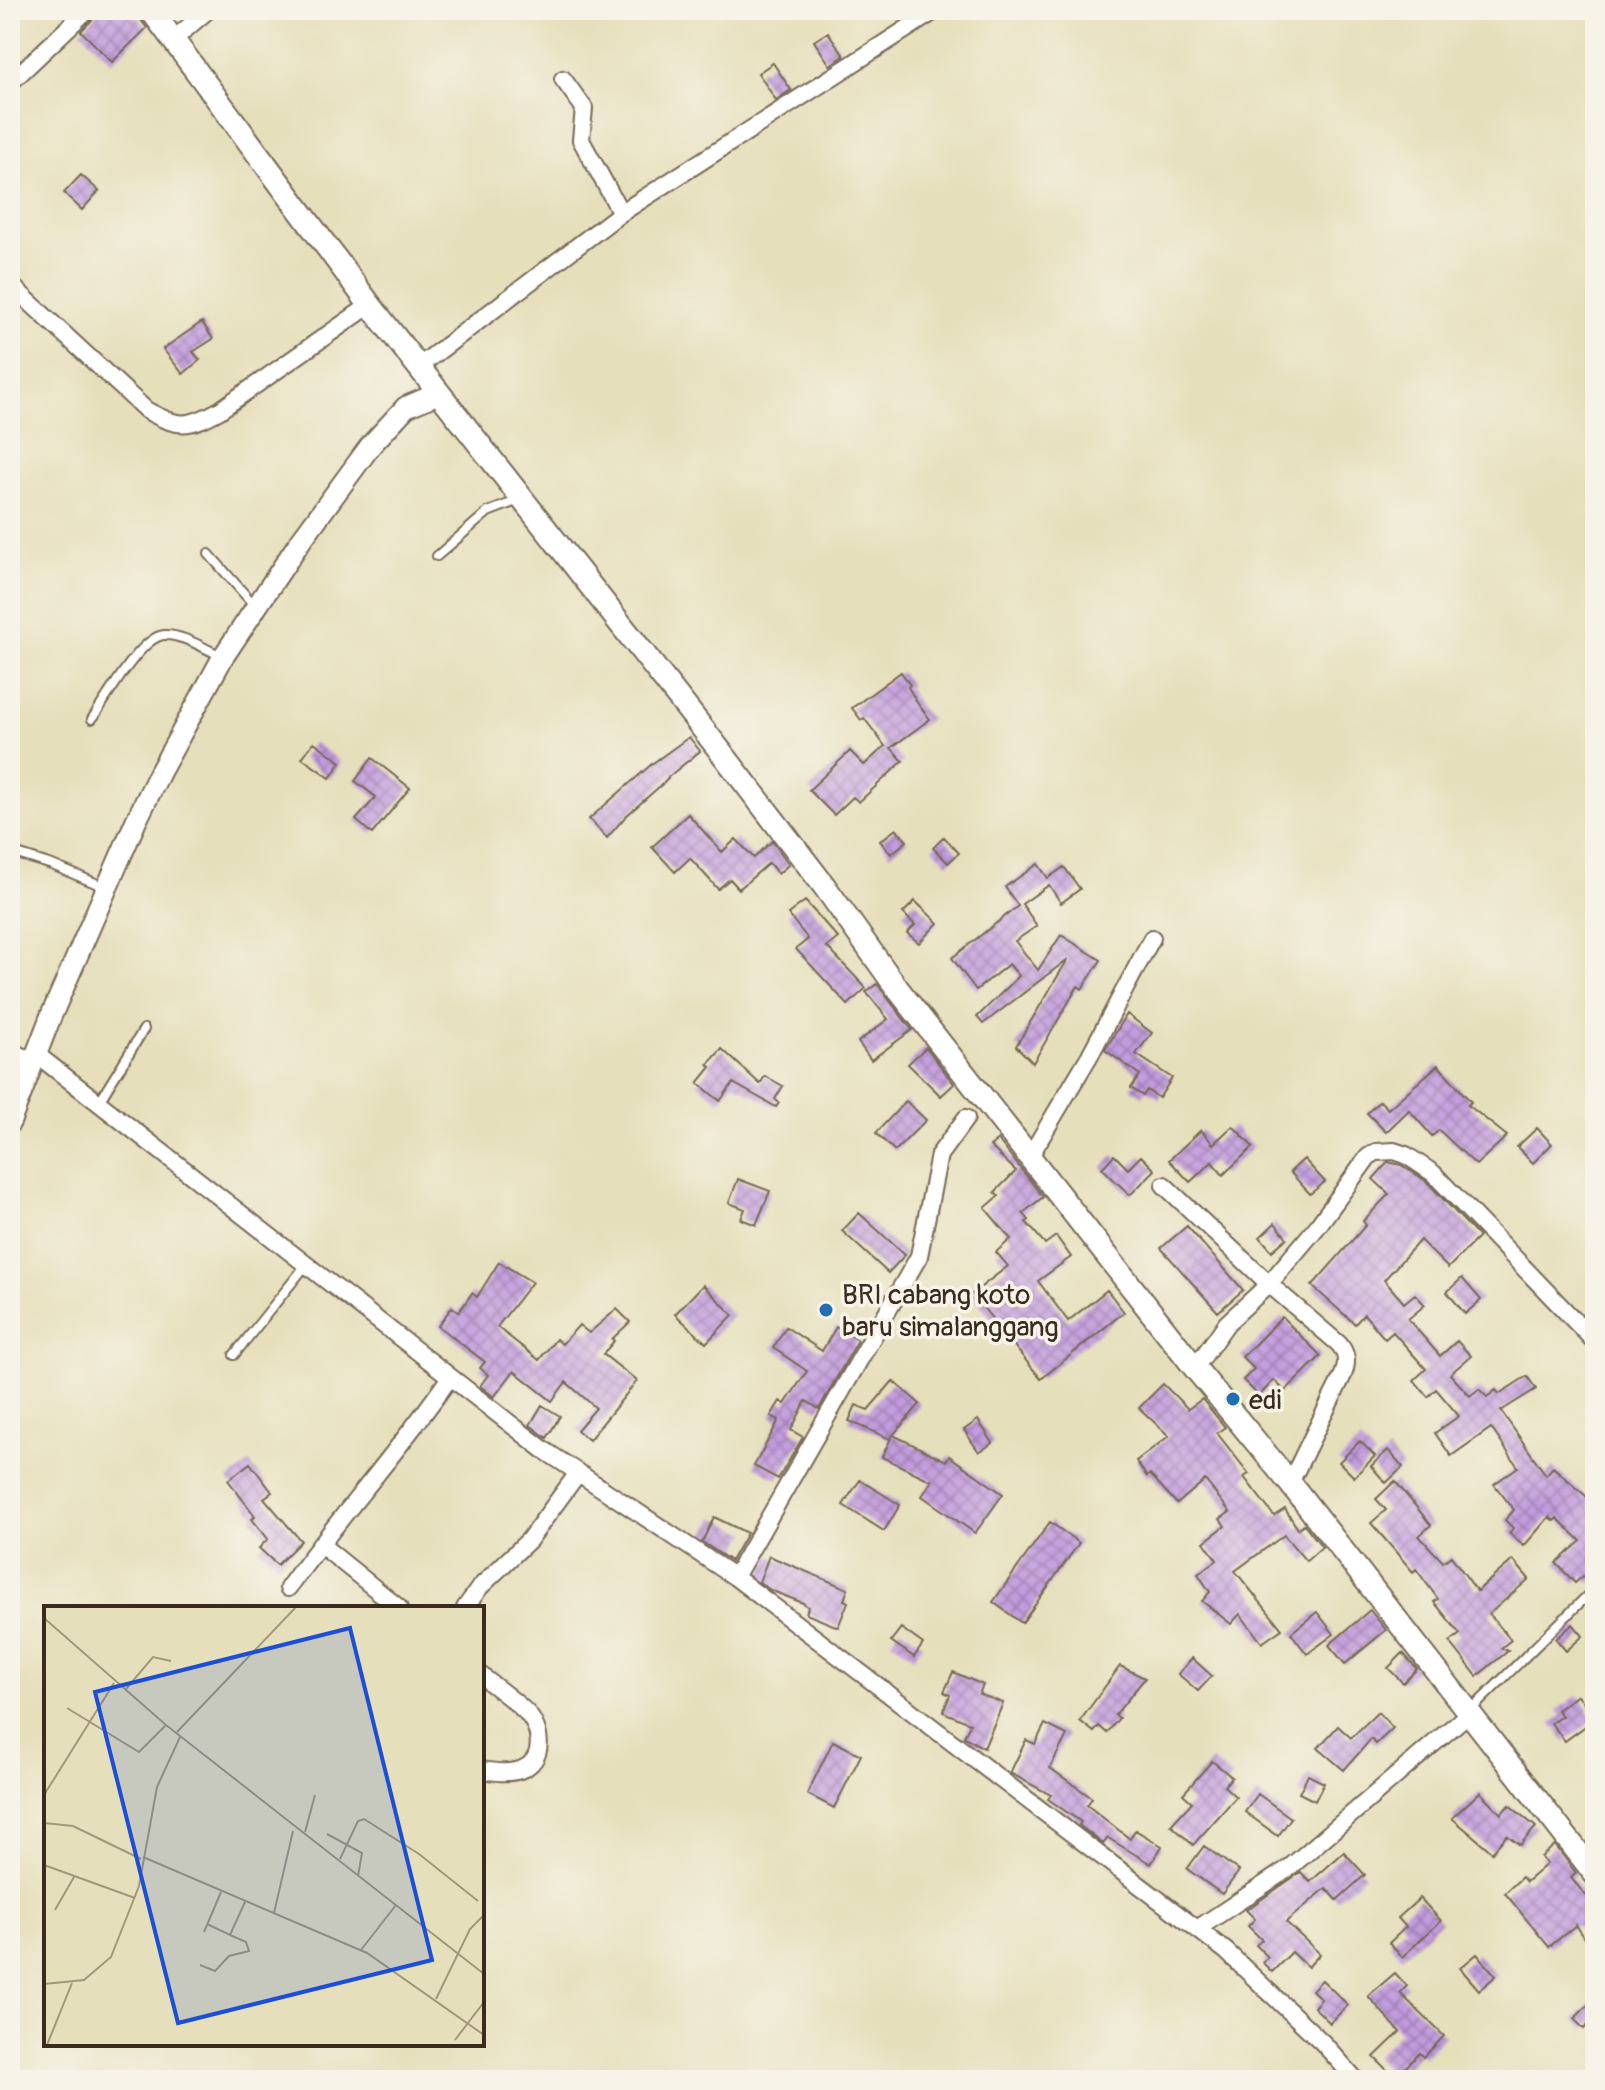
<svg xmlns="http://www.w3.org/2000/svg" width="1605" height="2090" font-family="Pangolin,sans-serif">
<style>
.building{fill:url(#building-cross-hatch)}
.lines{fill:none;stroke-linecap:round;stroke-linejoin:round}
.service-casing{stroke:#776955;stroke-width:12}
.minor-casing{stroke:#776955;stroke-width:20}
.tertiary-casing{stroke:#776955;stroke-width:24}
.secondary-casing{stroke:#776955;stroke-width:26}
.service{stroke:#fff;stroke-width:8}
.minor{stroke:#fff;stroke-width:16}
.tertiary{stroke:#fff;stroke-width:20}
.secondary{stroke:#fff;stroke-width:22}
.poi-dot{fill:#1f6fb2;stroke:#f7f3e8;stroke-width:3}
.labels{text-anchor:middle;stroke-width:7;stroke-linejoin:round;paint-order:stroke}
.poi-label{font-size:28px;fill:#3b2a1e;stroke:#f7f3e8;text-anchor:start}
.inset-road{fill:none;stroke:#a2977c;stroke-width:2}
.view{fill:#1d4ed8;fill-opacity:0.15;stroke:#1d4ed8;stroke-width:4}
.inset-edge{fill:none;stroke:#3b2a1e;stroke-width:4}
</style>
<defs>
<pattern id="building-cross-hatch" width="8" height="8" patternUnits="userSpaceOnUse" patternTransform="scale(2)"><rect width="8" height="8" fill="#c29cde"/><path d="M0 0l8 8M0 8l8-8" fill="none" stroke="#9f7fb3"/></pattern>
</defs>
<rect width="100%" height="100%" fill="#f7f3e8"/>
<filter id="ink" filterUnits="userSpaceOnUse"><feTurbulence type="fractalNoise" baseFrequency=".0125" numOctaves="2"/><feDisplacementMap in="SourceGraphic" scale="16" xChannelSelector="R" yChannelSelector="G"/><feConvolveMatrix kernelMatrix="1 2 1 2 8 2 1 2 1" color-interpolation-filters="sRGB"/></filter>
<filter id="wash" filterUnits="userSpaceOnUse"><feTurbulence type="fractalNoise" baseFrequency=".006" numOctaves="4" result="noise"/><feDisplacementMap in="SourceGraphic" scale="32" xChannelSelector="R" yChannelSelector="G"/><feGaussianBlur stdDeviation="1.8" result="paint"/><feColorMatrix in="noise" values="0 0 0 0 0 0 0 0 0 0 0 0 0 0 0 0 0 1.4 0 .05"/><feComposite in="paint" operator="in"/></filter>
<g filter="url(#wash)">
<rect width="100%" height="100%" fill="#e6dfbb"/>
<g id="blocks">
<path class="building" d="M98,10H133L147,28L112,62L81,31L95,17Z
M828,32L844,56L830,65L814,41Z
M773,63L791,90L776,100L758,73Z
M81,175L99,191L82,210L64,193Z
M202,322L213,339L193,352L200,360L183,374L163,349Z
M901,672L910,685L908,687L918,704L930,719L891,748L903,761L859,802L853,797L834,815L809,790L850,751L864,765L885,746L864,718L861,720L852,708Z
M689,737L700,751L667,778L668,779L625,817L607,838L589,819L653,763Z
M314,742L341,762L330,778L302,758Z
M372,758L410,788L372,834L356,820L376,797L355,781Z
M688,814L722,852L736,839L754,858L772,841L789,864L778,874L769,863L739,889L730,879L718,889L690,858L675,872L652,847Z
M896,829L907,841L891,854L880,841Z
M944,837L959,853L948,863L933,848Z
M1038,864L1048,878L1064,867L1080,889L1061,903L1049,885L1022,904L1037,926L1015,941L1038,970L1061,935L1101,960L1082,989L1078,986L1033,1063L1016,1046L1068,959L983,1024L977,1017L1019,976L1009,964L976,990L952,958L1018,906L1005,887Z
M805,901L838,938L827,947L866,988L848,1005L796,949L808,939L788,914Z
M915,901L938,923L919,943L907,933L915,925L903,913Z
M877,984L912,1030L871,1060L858,1042L888,1019L866,992Z
M1127,1014L1152,1033L1136,1054L1172,1078L1159,1098L1147,1090L1143,1096L1131,1088L1140,1075L1105,1050Z
M926,1047L954,1084L941,1096L908,1064Z
M722,1049L760,1084L765,1076L783,1086L775,1099L779,1103L776,1107L733,1083L720,1101L698,1083L711,1067L708,1064Z
M1438,1065L1471,1102L1468,1105L1507,1136L1476,1165L1439,1130L1432,1136L1409,1110L1386,1132L1367,1113L1380,1101L1388,1109Z
M906,1101L926,1120L895,1151L876,1133Z
M1233,1126L1253,1147L1223,1175L1212,1162L1190,1182L1169,1160L1201,1130L1213,1144Z
M1537,1128L1552,1144L1533,1163L1517,1147Z
M998,1140L1043,1197L1023,1213L1029,1220L1026,1222L1045,1244L1056,1236L1071,1257L1038,1281L1068,1321L1107,1290L1124,1312L1041,1379L972,1294L1008,1266L996,1252L1011,1239L985,1208L999,1196L995,1192L1016,1171L990,1146Z
M1114,1155L1128,1169L1141,1156L1155,1170L1130,1195L1102,1168Z
M1304,1159L1325,1182L1310,1194L1290,1172Z
M1388,1162L1401,1165L1426,1181L1479,1237L1448,1268L1420,1240L1384,1280L1404,1303L1415,1294L1425,1305L1408,1319L1440,1356L1457,1341L1471,1356L1450,1374L1470,1396L1479,1389L1487,1397L1496,1390L1499,1394L1527,1376L1536,1389L1501,1411L1546,1475L1553,1467L1595,1504V1581L1590,1583L1583,1576L1575,1583L1556,1563L1581,1541L1557,1518L1554,1521L1549,1517L1524,1546L1509,1533L1513,1528L1505,1520L1514,1510L1494,1484L1518,1467L1491,1428L1451,1456L1435,1433L1459,1416L1436,1389L1428,1397L1414,1380L1426,1369L1393,1332L1385,1339L1364,1314L1355,1324L1312,1286L1366,1225L1363,1221L1389,1194L1373,1179Z
M738,1179L770,1191L756,1225L741,1219L745,1209L729,1203Z
M859,1213L905,1255L888,1273L842,1231Z
M1275,1223L1287,1238L1272,1251L1260,1237Z
M1187,1226L1243,1290L1218,1312L1161,1248Z
M499,1262L532,1282L497,1327L539,1360L556,1339L562,1344L579,1325L589,1333L617,1309L630,1322L612,1339L614,1341L603,1354L637,1381L589,1440L577,1430L596,1408L566,1382L552,1401L514,1371L494,1397L480,1386L488,1375L480,1368L485,1362L438,1326L452,1307L459,1312L472,1293L477,1297Z
M1462,1278L1481,1300L1465,1314L1447,1292Z
M703,1285L733,1315L706,1343L675,1314Z
M1282,1317L1321,1356L1285,1391L1274,1380L1259,1396L1243,1380L1254,1369L1242,1357Z
M786,1327L822,1351L836,1327L858,1340L819,1409L806,1401L791,1430L803,1437L778,1479L754,1466L779,1420L771,1416L780,1401L785,1404L807,1371L773,1348Z
M893,1381L920,1404L893,1435L946,1461L949,1456L1003,1494L975,1533L922,1496L932,1481L882,1457L892,1436L890,1439L849,1421L856,1405L868,1410Z
M1163,1384L1188,1409L1202,1399L1225,1427L1217,1433L1249,1474L1244,1477L1274,1516L1285,1509L1298,1529L1304,1524L1322,1547L1306,1561L1284,1535L1235,1571L1282,1629L1262,1643L1240,1614L1231,1624L1202,1601L1210,1592L1198,1574L1217,1560L1204,1542L1225,1526L1220,1519L1230,1512L1205,1480L1177,1504L1150,1474L1147,1477L1136,1461L1169,1436L1139,1408Z
M542,1405L560,1416L547,1438L530,1425Z
M978,1420L993,1443L979,1452L964,1430Z
M1360,1441L1375,1456L1354,1477L1339,1462Z
M1388,1450L1403,1467L1386,1483L1371,1466Z
M250,1463L272,1492L264,1498L301,1541L277,1565L259,1548L268,1539L252,1519L255,1516L228,1480Z
M860,1480L900,1505L884,1531L843,1505Z
M1395,1481L1431,1525L1419,1536L1443,1562L1451,1556L1477,1591L1513,1560L1529,1579L1489,1614L1511,1640L1501,1648L1508,1651L1477,1676L1450,1642L1460,1634L1434,1602L1438,1599L1416,1569L1413,1572L1371,1523L1386,1510L1376,1499Z
M714,1517L747,1533L731,1561L702,1542Z
M1050,1522L1079,1543L1022,1623L993,1602Z
M769,1556L848,1589L844,1600L848,1602L838,1627L806,1614L808,1607L803,1603L770,1590L759,1582Z
M1370,1610L1386,1630L1345,1664L1329,1645Z
M1317,1612L1334,1634L1307,1654L1291,1633Z
M1573,1624L1583,1636L1566,1651L1556,1639Z
M901,1628L923,1644L914,1657L891,1641Z
M1403,1653L1417,1669L1403,1683L1388,1668Z
M1192,1658L1212,1676L1198,1691L1178,1674Z
M1120,1666L1145,1678L1115,1715L1119,1718L1107,1733L1099,1726L1094,1732L1080,1721Z
M953,1672L983,1685L979,1694L1003,1703L984,1748L964,1737L970,1723L943,1712L950,1695L944,1692Z
M1578,1695L1595,1719L1565,1741L1551,1723L1562,1716L1557,1710Z
M1378,1712L1393,1728L1376,1744L1371,1739L1344,1770L1318,1748L1338,1726L1351,1738Z
M1045,1724L1067,1735L1050,1768L1092,1798L1087,1805L1130,1839L1135,1830L1162,1846L1151,1864L1108,1838L1103,1844L1079,1825L1081,1822L1048,1799L1051,1795L1010,1773L1026,1740L1035,1744Z
M833,1741L861,1755L834,1808L807,1794Z
M1212,1761L1232,1777L1224,1786L1236,1797L1193,1845L1171,1825L1192,1802L1183,1794Z
M1308,1775L1324,1783L1315,1801L1299,1793Z
M1480,1792L1501,1814L1509,1805L1536,1827L1520,1845L1507,1835L1492,1852L1452,1818Z
M1258,1794L1291,1818L1278,1836L1245,1812Z
M1555,1845L1576,1873L1571,1878L1595,1906V1953L1576,1925L1549,1947L1505,1893L1522,1877L1526,1882L1547,1864L1541,1857Z
M1204,1846L1239,1871L1222,1894L1187,1869Z
M1344,1852L1365,1875L1337,1900L1326,1888L1286,1922L1320,1954L1308,1967L1292,1952L1272,1972L1262,1962L1268,1957L1256,1945L1262,1940L1248,1926L1255,1919L1246,1910L1301,1872L1310,1882Z
M1420,1898L1441,1921L1402,1957L1389,1943L1406,1927L1398,1918Z
M1477,1954L1496,1976L1479,1990L1460,1968Z
M1395,1973L1407,1986L1400,1993L1444,2036L1424,2057L1420,2053L1395,2078L1374,2057L1400,2032L1368,1996Z
M1322,1980L1348,2005L1330,2023L1314,2007L1321,1999L1312,1990Z
M1595,1998V2018L1584,2029L1574,2019Z"/>
</g>
</g>
<g filter="url(#ink)">
<use href="#blocks" fill-opacity="0" stroke="#776955" stroke-width="2"/>
<g class="lines">
<g class="service-casing">
<path id="service" d="M209,554L255,606
M437,556L488,512L519,500
M92,719C106,700 140,637 164,635C182,634 205,649 222,656
M11,852L52,865L105,887
M99,1102L144,1029
M234,1355L306,1265
M1471,1710L1595,1588"/>
</g>
<g class="minor-casing">
<path id="minor" d="M173,40L208,10
M563,79L584,108L581,140L621,213
M10,83L87,10
M10,284L146,410C178,428 188,428 220,410L370,305
M418,367L621,213L936,10
M10,1050L33,1063
M36,1054L544,1450L735,1577L1226,1951L1323,2043L1356,2080
M1030,1156L1090,1055L1152,938
M1164,1185L1269,1284L1339,1344C1347,1354 1348,1362 1343,1375L1290,1483
M1195,1368L1227,1323L1269,1284L1317,1227L1368,1157L1376,1152L1394,1151L1406,1155L1433,1173L1595,1342
M320,1544L399,1608
M735,1577L914,1265L919,1256L939,1155L966,1118
M288,1588C340,1516 400,1450 450,1377
M465,1608L480,1587L529,1540L578,1473
M482,1676C496,1688 513,1699 526,1712C542,1729 546,1761 520,1770C508,1774 494,1772 482,1770
M1197,1929L1289,1868L1468,1714"/>
</g>
<g class="tertiary-casing">
<path id="tertiary" d="M10,1122L51,1016L136,821L160,772L223,657L299,543L371,445L406,407L439,393"/>
</g>
<g class="secondary-casing">
<path id="secondary" d="M151,10L370,305L725,757L825,887L897,988L1195,1368L1290,1483L1595,1874"/>
</g>
<use href="#service" class="service"/>
<use href="#minor" class="minor"/>
<use href="#tertiary" class="tertiary"/>
<use href="#secondary" class="secondary"/>
</g>
</g>
<g class="poi-dot">
<circle cx="826" cy="1310" r="8"/>
<circle cx="1233" cy="1399" r="8"/>
</g>
<g class="labels">
<g class="poi-label">
<text x="842" y="1304">BRI cabang koto<tspan x="842" dy="32">baru simalanggang</tspan></text>
<text x="1249" y="1409">edi</text>
</g>
</g>
<g transform="translate(44 1606)">
<rect width="440" height="440" fill="#e6dfbb"/>
<path class="inset-road" d="M0,12L122,119L440,368M82,83L109,51L127,55M23,102L95,146L122,119M133,126L252,1M0,189L70,77M0,217L29,220L97,253M261,226L271,189M283,228L318,247L314,270M99,251L323,347L440,429M296,253L314,215L320,213L375,248L434,295M0,259L91,292M11,304L30,271M230,307L249,225M163,318L186,329L201,296M160,326L177,286M317,344L352,299M156,359L171,365L185,350L205,345L202,336L186,329M0,378L40,374L67,351L95,280L113,181L136,131M392,393L426,323L440,309M411,434L440,396M3,439L28,377"/>
<path class="view" d="M306,22L388,354L134,417L51,86Z"/>
<rect width="440" height="440" class="inset-edge"/>
</g>
<rect width="1605" height="2090" fill="none" stroke="#f7f3e8" stroke-width="40"/>
</svg>
